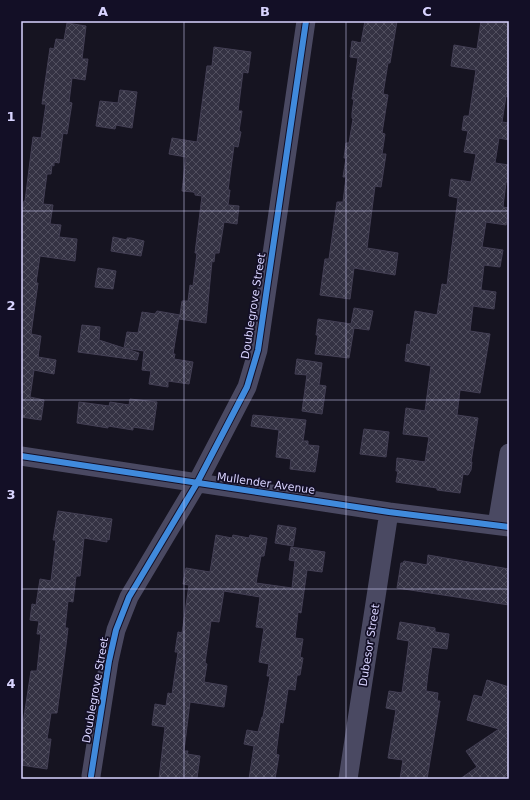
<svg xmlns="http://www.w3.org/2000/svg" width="530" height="800" font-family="'DejaVu Sans',sans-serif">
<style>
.building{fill:url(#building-cross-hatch);stroke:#433f54}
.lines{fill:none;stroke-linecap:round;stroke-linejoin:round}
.street{stroke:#4a4962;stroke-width:19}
.cycleway-casing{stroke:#130f26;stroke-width:8}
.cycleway{stroke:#408adc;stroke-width:6}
.grid{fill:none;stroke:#d9d4ff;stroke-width:1;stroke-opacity:0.55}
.labels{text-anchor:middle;stroke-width:3.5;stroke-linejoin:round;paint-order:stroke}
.street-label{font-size:11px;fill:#d9d4ff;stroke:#130f26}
.neatline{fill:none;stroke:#d9d4ff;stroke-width:1.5}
.grid-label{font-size:13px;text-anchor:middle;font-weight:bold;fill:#d9d4ff}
</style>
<defs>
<pattern id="building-cross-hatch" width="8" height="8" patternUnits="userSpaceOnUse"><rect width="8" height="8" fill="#343243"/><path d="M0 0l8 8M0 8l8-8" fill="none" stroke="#514f5f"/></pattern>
</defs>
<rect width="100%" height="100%" fill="#161421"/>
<path class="building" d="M365,21H397L390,63H388L383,94L388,95L382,133L385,134L382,154H386L381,187L375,186L367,248L398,253L395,275L354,268L350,299L320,295L325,259H329L337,202H343L346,177H343L346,158H344L346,143H349L353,119L352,118V113L354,99H352L358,58L350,57L352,41L361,43Z
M481,21H509V97L506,96L502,122L509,123V140L499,138L495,163L509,165L508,182H506L503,207L509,208L506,225L486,222L482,247L503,250L500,267L484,265L481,290L496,292L494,309L473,306L470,331L490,334L480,393L460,390L457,415L478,418L471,462H472L471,470L468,475L463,474L460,493L437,490V488L396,482L398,471H396L397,458L425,462L429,437L403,434L406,408L425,411L431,366L405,361L407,344L410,345L415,311L437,315L442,284L447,285L458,198L449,196L451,179L471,182L476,154L464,152L468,131L462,130L464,116H469L476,70L451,66L454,45L477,49Z
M67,23L86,26L82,59H88L85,80L72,78L69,102L72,103L67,134L63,133L59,163L54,162V166L52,165L51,174H47L43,204L53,205L50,224L61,225L59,237L77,239L75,261L40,256L36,283H38L31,334L41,336L38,357L56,360L54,374L34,370L30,397L44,400L41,420L21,417V218L24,201H25L33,137L41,138L46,104H42L50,48L54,49L56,39L64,40Z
M214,47L251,52L248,73L243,72L238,111H242L239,131L241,132L238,147L234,146L228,190H230L228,205L239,206L237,224L224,222L219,253H215L214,262L212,261L206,323L179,319V317L173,354H175L174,359L193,362L189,384L168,381V387L149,384L151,371L142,370L144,351L124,348L127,332L138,333L142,312L155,314L157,311L180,315L182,301H188L190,285L193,286L197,253H195L202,196L195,195V193L193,192L182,191L186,157L169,154L172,138L197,142L207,66H212Z
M120,90L137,92L132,128L116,125L115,129L96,126L100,101L118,103Z
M113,237L127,240V238H131L144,241L141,256L111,251Z
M98,268L116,271L113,289L95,287Z
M354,308L373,311L369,330L354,328L349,358L315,354L318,335H316L318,319L351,324Z
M82,325L100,327L99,340L139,353L137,360L78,352Z
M297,359L322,363L319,385L326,386L322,414L302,411L307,375L295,374Z
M130,399L157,402L153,430L133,427V430L108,426V428L77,423L79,402L109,406L110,402L129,405Z
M253,415L306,420L303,441H308V445L319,446L315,472L290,469L291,459L276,457L279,430L251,426Z
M364,429L389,432L386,457L360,454Z
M58,511L112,519L109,540L107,539V542L84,538L80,576H76L73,602L68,601L65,628H68L66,645L57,713H51L47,739H51L47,769L21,765V736L31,671H37L41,634H37L39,621L30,620L32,604L36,605L40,579L51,581L56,540H53Z
M278,525L296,528L293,546L275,543Z
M216,535L232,538L233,535L249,538L250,535L267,538L264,556H261L256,583L292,588L295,561L289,560L291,547L325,552L322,572L307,570L301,613L298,612L295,638L303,639L300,657L303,658L300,675H297L295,690L288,689L283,723L280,722L276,754L279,755L275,779H249L254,746L244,744L247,730L258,732L262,717H263L270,676H267L269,664L259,662L264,628L256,627L260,597L224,591L219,622L211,621L205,663L207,664L204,682L227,686L224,707L190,702L184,751H188L187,754L200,756L197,778L180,776L179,779H159L165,727L152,725L155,704L166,706L168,693L172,694L178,652H175L178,632L182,633L189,585L183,584L186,568L210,572Z
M428,555L509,569V605L397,588L401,563H403L404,561L427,565Z
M400,622L435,628V632L449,634L447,649L432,647L428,673L426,691L438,693L437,701H440L427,779H400L403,760L388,758L396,710L386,708L389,691L402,693L409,641L397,639Z
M487,680L509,687V774L502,779H460L477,767L466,751L499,729L467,720L474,695L482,697Z"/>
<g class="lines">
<path class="street" d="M21,456L389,512L509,527
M497,525L509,453
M91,776L109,661L116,630L129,597L197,483L247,387L258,350L306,21
M348,779L389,512"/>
<g class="cycleway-casing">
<path id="cycleway" d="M21,456L389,512L509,527
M91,776L109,661L116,630L129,597L197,483L247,387L258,350L306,21"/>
</g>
<use href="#cycleway" class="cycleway"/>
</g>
<path class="grid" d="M184,21V779M346,21V779M21,211H509M21,400H509M21,589H509"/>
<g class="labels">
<g class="street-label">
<text transform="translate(253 306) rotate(-81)" y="4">Doublegrove Street</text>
<text transform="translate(266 483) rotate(8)" y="4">Mullender Avenue</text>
<text transform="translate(369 645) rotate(-81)" y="4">Dubesor Street</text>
<text transform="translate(95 690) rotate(-80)" y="4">Doublegrove Street</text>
</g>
</g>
<rect width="530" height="800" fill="none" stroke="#130f26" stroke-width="44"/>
<rect x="22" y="22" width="486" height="756" class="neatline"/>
<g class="grid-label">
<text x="103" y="16">A</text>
<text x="265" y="16">B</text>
<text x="427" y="16">C</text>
<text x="11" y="121">1</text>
<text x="11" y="310">2</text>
<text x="11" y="499">3</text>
<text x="11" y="688">4</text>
</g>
</svg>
